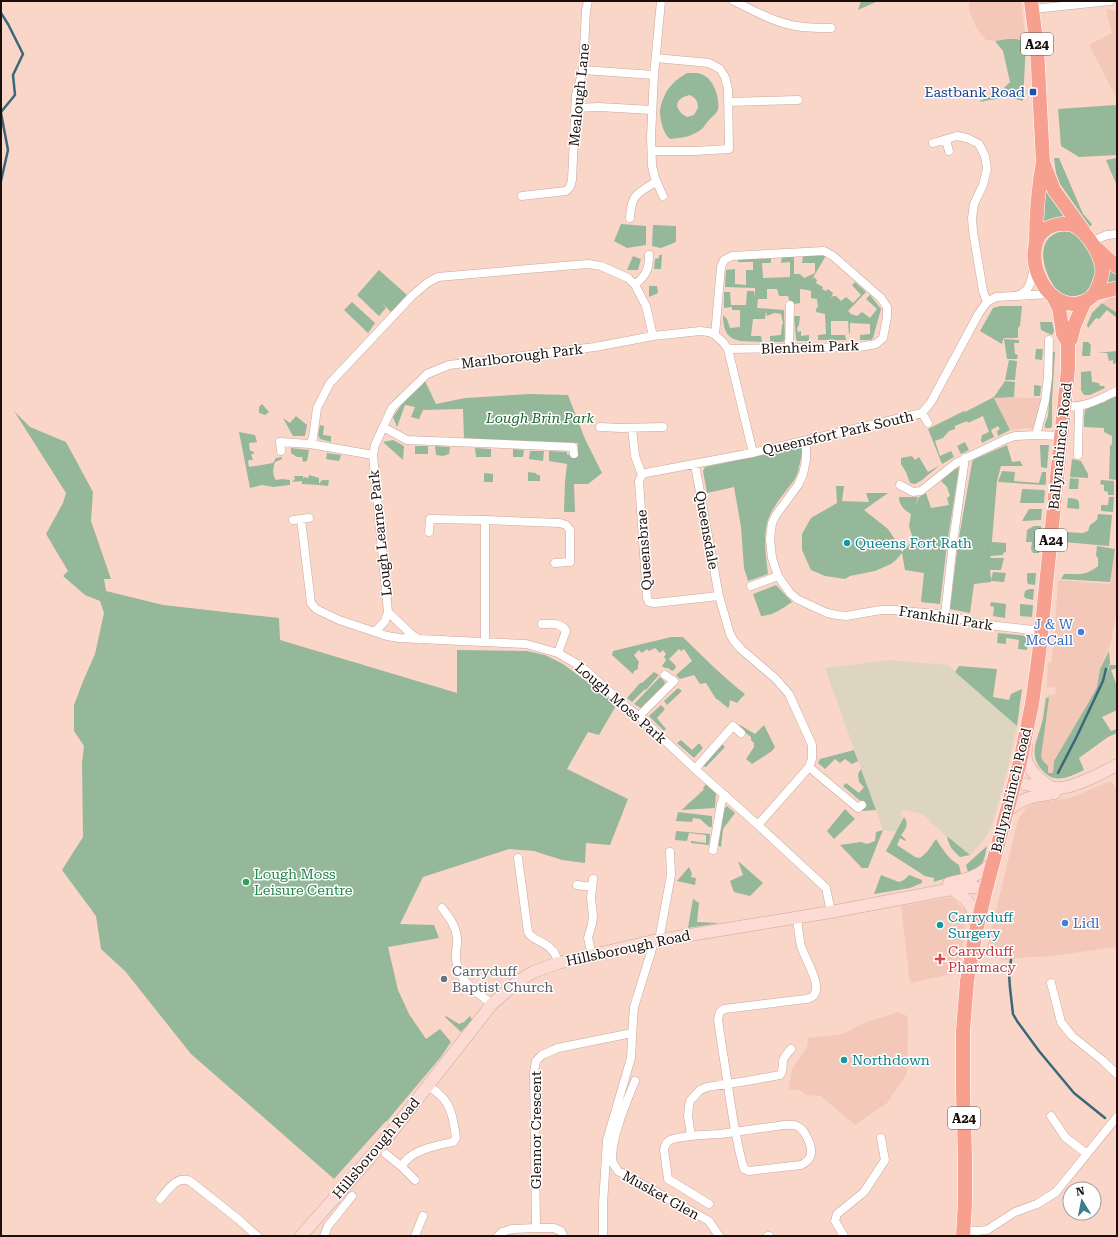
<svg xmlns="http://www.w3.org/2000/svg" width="1118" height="1237" font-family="'Roboto Serif',serif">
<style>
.built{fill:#f3c8b8}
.industrial{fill:#ddd5bf}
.green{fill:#95b79a;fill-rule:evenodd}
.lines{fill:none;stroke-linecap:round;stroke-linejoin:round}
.stream{stroke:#3a6878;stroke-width:2.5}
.minor-casing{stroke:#c9a79b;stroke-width:9}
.secondary-casing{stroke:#c9a79b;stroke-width:13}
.trunk-casing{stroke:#fff;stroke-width:15}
.minor{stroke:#fff;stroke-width:8}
.secondary{stroke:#fcdbd5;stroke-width:12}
.trunk{stroke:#f8a08f;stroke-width:14}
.transit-dot{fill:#1a4fb4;stroke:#fff;stroke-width:1.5}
.culture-dot{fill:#0f9aa8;stroke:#fff;stroke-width:1.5}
.shop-dot{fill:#3f7fe0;stroke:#fff;stroke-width:1.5}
.leisure-dot{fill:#2e9e5b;stroke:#fff;stroke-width:1.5}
.health-dot{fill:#e0444e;stroke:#fff;stroke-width:1.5}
.worship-dot{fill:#6b7280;stroke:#fff;stroke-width:1.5}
.labels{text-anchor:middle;stroke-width:3;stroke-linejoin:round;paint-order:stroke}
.shield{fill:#fff;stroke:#5f5754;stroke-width:1}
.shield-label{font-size:13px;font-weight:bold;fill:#1b0f0b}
.transit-label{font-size:14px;fill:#164399;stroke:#fff;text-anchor:end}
.street-label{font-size:14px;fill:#1b0f0b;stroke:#fff}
.park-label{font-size:14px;font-style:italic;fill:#1a642f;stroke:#fff}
.culture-label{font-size:14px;fill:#0d838f;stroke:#fff;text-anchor:start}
.shop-label{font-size:14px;fill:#366cbe;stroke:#fff;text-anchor:end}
.leisure-label{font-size:14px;fill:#27864d;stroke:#fff;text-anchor:start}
.health-label{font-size:14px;fill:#be3a42;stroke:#fff;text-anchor:start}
.worship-label{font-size:14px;fill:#5b616d;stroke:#fff;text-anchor:start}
</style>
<rect width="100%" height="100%" fill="#fad6c9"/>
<path class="built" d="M971,1H1021L1026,42L1016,39L995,41L986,40L976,27L969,11V3Z
M1106,9L1117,11V99L1089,45L1112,33Z
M1117,294V313L1103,303L1112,295Z
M994,397L1042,398L1038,429L1028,428L1010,430Z
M1117,550V611L1110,646L1101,666L1097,687L1090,700L1054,761L1053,778L1042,770L1034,751L1041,727L1046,696L1056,694L1055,687L1047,688L1048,663L1051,662L1054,640L1058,580L1110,584L1112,566Z
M1111,781L1117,789V947L1052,956L1016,958L1011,960H1004L985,955L1018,820L1025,809L1034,803L1070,798Z
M951,897L966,911L960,972L910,983L901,906Z
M898,1012L907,1016L908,1027L907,1074L887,1103L855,1125L821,1096L805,1095L802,1091L789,1089L792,1069L807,1047L808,1038L843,1034L864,1023Z"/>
<path class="industrial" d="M890,660L948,665L1017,726L1007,772L993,822L986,837L970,855L947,837L922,814L902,810L901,815L903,816L897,832L883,830L825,668Z"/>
<path class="green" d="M861,1H878L858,10Z
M1008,39H1016L1026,42L1023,101L1009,97L978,102L1002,90L1010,82L1003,51L995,41Z
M687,73C694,73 699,72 705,76C714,81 720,99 718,109C717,113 713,116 710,119C707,122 705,125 703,128C696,134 686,138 677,138C676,138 672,139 671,139C664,137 660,119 660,112C660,107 662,101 664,97C668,86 677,79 687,73ZM690,95C696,98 698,102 698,108L694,115L687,117C684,115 680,113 679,110C673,102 683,96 690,95Z
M1115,105L1117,107V155L1079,157L1061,146L1058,109Z
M1054,158H1059L1083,214L1092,224L1090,227L1060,184L1056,173Z
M1117,158V186L1106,160Z
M1047,192H1050L1065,217H1058L1041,224L1044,193Z
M621,224L646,226V245L627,248L614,241Z
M653,225L676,226V242L661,248L652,246Z
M1064,231H1071L1078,235L1096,262L1097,272L1089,292C1081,296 1071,298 1062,294C1057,292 1054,287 1052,283C1041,265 1036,235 1064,231Z
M827,254L811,281L814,277L817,280L816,283L823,287L822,289L826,291L828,289L833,293L831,298L833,296H836L841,301L846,297L853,303L861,295L852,285L855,282L866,292L848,311L851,314L857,316L862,312L870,318L877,309L866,299L870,295L881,309L873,338L871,340H860V335L870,334V324L850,323V333L849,334L848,321H831V335H845L846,340H818V335L826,334L825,314L816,312V309L818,307L817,299L811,298V291L808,290L800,289V303L795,304L790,300H789L788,296H779L777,289H767V299H758L757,308L784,310L785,339L783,342H770V336L781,335L782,325L783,323L781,314L774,313L767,316L766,311L765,319H753L751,336H761L762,342C739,341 723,344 723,315L727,319L730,328L740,327V310H732V307L724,308V292H730L731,305H746L747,291H754L755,297V288L725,287L726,270L735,269V284L746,285V270H753V262H738V259L771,257V263H762L763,278L790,277V262L781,263L782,256H794V274H800L804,278L815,273V263H802L803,256Z
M659,255H662L661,269H654L655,259L659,258Z
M633,256L641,259L638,270H627Z
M1110,268L1117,272V285L1105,288Z
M379,270L407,295L391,312L382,303L386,308L379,316L357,295Z
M649,286H657L658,293L649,297Z
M352,302L375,323L368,333L344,310Z
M1102,303L1117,313V318L1107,310L1099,319L1096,318L1088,328L1087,325L1092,313Z
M1000,306H1022L1020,326L1018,328V338H1005L1003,339L1002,344L980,331L993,308Z
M794,316H800L799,325L797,328L798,332L801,331V336L809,335V341H797L796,338Z
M1040,322H1052L1054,331L1052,335L1041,330Z
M1004,339L1019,340V343H1014L1015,354L1018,355L1017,359H1007Z
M1083,342H1088L1091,345L1090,356H1082Z
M1036,349H1043L1042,360L1035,359Z
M1116,351L1117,363L1113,364V360L1109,361L1107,353H1097Z
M1053,352H1055L1052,400V425L1051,428H1045V424L1048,416Z
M1009,360L1017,361L1015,380H1005Z
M1091,371L1092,382L1099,383L1100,386H1104L1105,388L1090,395H1084L1081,390V372Z
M425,381L436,404L465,398L530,394L568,395L585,439L602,473L588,484H574L575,512H564L565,482L567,464L549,461V451L567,452V455L568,454L571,457L578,456V443L464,439L463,409L423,410L419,419L411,417L415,407L405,405L397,427L393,417L402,404Z
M1005,381L1015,382L1014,397L994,398L1010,430L998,436L997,431L1000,429L998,426L991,430L994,437L982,443L981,440L982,435L989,432L983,416L968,423L967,421L955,426V429L949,431L943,438L935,441L940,456L951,451L954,457L942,464L928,429L964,411L965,412L994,397Z
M1034,385L1041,386L1040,396H1034Z
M1117,395V480L1109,479L1110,446L1112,444V436L1104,432V428L1084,427V417L1085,410L1099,402L1103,403Z
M262,404L269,412L265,415L259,413V407Z
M14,411L30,427L66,442L93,492L91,521L111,579H104L106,591L163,605L279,618L280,640L457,693V650L527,651L545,655L563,664L617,704L599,735L588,732L567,769L628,799L610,845L586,843L585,863L562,860L534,851L509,849L423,877L400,924L434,925L439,938L388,947L398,990L409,1014L426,1039L440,1029L451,1042L440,1058L387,1121L385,1122L334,1179L191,1054L125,971L101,949L96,916L62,870L83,837L82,763L84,746L74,731V705L84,679L95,654L104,613L100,601L85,595L63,576L68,571L46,534L63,503L66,493Z
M296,416L307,425L305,436H293L283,418L290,423Z
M320,425L324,426L323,435L331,436V442L320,439L318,435Z
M239,432L255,435L257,442L249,443L250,451H253L254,454H251L253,460H249L248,462L249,467L273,463L276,458L282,457V459L275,462C273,468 272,475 276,480L282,479L290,480V485L273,487L262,485L250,488Z
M393,440L404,446L403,460L383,442Z
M965,442L969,450L961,454L957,446Z
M1007,445L1012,462L1020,461L1023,466H1001L997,481L991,552L992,542L1006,543V552L1003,553V555L990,556L991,558H1004L1001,570H990L991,580L993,572L1006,573L1004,582L991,581V582L974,584L970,613L950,609L958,543L972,463L973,460L977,458Z
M1040,445H1049L1047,468L1041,467Z
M415,446H428V454H415Z
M435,446L450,447L449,454L443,456L436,455Z
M800,447L803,448L798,472L795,479C787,490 776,502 770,515C762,530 766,557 768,574L748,581L744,568L741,527L734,487L707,493L703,471L705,467Z
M291,448L309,450L307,461L303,462L302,457H297L291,453Z
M475,448L491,449V457H476Z
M513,449L524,450L523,457H513Z
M530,451H544L543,461L529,459Z
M327,453L341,455L339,461L326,459Z
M912,456L915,460L919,457L928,472L940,465L922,480L915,484L910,483L906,472L901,464V458Z
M1072,459L1081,461L1088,474V478L1070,477Z
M959,468L947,544L940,604L921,602L924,573L905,570L902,553L896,560L891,564L875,571L850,576L845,579L825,576L811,570L802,550V534L811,518L837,503L836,486H844L842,501L869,502L866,493H888L864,510L888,529L894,538L902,552L906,547L914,542L909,526L911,514C904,510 899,505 899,497H918L915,507L919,497L926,493L931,508L949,505L947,498L950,496L947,487L941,481L955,469Z
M1002,471L1015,472L1014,481L1039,483L1042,472H1046V484L1044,485L998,482Z
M528,472L536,473L537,475H540V481H528Z
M484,473L493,474V482H484Z
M309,475L319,478V484L322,480H329L328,486L319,485L302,484V481L292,482L295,479L294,476H303V479L304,477L308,478Z
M1070,478L1079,479L1078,489H1069Z
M1101,480L1114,481V495H1108V492L1104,491V485L1100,484Z
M1022,489L1043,490L1045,491L1044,503H1020Z
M1109,497H1114L1113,512L1101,511V505H1108Z
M1068,498C1077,499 1080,498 1079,509L1067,508Z
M1029,509H1042L1041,520L1022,521Z
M1098,514L1112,515L1109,546L1064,542L1065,532L1083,533L1088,531L1090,525L1097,520Z
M1034,526H1041L1039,553H1033L1031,549L1032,542H1026L1027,530Z
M1097,546L1115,549L1110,582L1061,579L1064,574C1078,574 1086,576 1098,566V558L1096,556Z
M1027,573H1036L1035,585L1028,584L1027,581Z
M776,585L792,602C781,609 775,615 761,616L753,594Z
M1029,589H1034L1033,600L1025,598L1024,596L1025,591Z
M991,602L1006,604L1005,618L993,616L994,607L990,606Z
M1020,604L1033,605L1032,617L1020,616Z
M998,633L1028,636L1027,650L1018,649L1019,640L1006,638V644L997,643Z
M671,637H683C703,657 722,676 745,694L737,703L730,700L729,707L728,708L717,699H716L706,683L700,684L694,675L680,679L676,675L692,661L684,649L681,651L679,649L669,659L676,666L675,669L672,671L668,668H665L662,666L666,660L664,657L666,654L663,650L660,653L655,648L649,651L647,649L642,653L639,650L634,655L639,662L638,665V669L634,671L633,674L612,655L613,651Z
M1109,651L1110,663L1101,690L1110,665H1117V668L1111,670L1117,686V710L1102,717L1111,731L1117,729V733L1108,737L1079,758L1084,770C1071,776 1057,784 1045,773C1026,756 1038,740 1043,719C1044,712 1045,705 1046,698H1049L1041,757L1043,761L1048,766V773H1053L1054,761L1090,700L1097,687L1100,669Z
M959,666L997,669L993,697L1009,700L1011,694L1022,689L1017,726L955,672Z
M654,672L659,675L646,690L645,689L632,702L627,698L640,683H642Z
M660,677L665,682L664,685L641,708L634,704Z
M678,688L682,691L667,705L664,701Z
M661,705L665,709L657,718L666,729L664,731L649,716Z
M740,725L755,734L764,725L775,747L772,751L752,764L746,759L754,747V743L751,740V737L738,727Z
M681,740L692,750L698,744H700L703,748L694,758L677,743Z
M721,743L725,747L706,767L703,766V763Z
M854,750L858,761L852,764L845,759L840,763L835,759L825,769L818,763L820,759Z
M861,769L876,810L861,811L865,805L843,786L846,783L859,793L864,787L859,782L858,774Z
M706,784L716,793L715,808L682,810C689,802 697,797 704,789L703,788Z
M727,806L735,813L723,829L721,847L717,845L723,810Z
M845,809L855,819L834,839L827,831Z
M678,812L712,816V827H709L700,819L693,818L692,822L676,821Z
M904,817C909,824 906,829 901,835L906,840L905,841L900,838L897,845L915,857L920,858L927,852L936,839C942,848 949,860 959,865L961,874L933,882L934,881V878L925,876L886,851Z
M883,830L868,868H862L840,845L861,842L867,844L875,841L876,832Z
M676,831L710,834L709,845L691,843V841L706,843V835L689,833L687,841L675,840Z
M947,837H948L970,855L960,857C953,851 949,846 947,837Z
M987,846C984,862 983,867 968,872L966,865Z
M738,861L763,883L750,896L734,892L730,881L743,875Z
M689,867L692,874L691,877L696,878L695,885L677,881Z
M881,875L899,882L904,880L909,875L922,880V883L910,888L874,894Z
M693,899L699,903L697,922L719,923L688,928Z
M446,1016L459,1024L464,1022L470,1016L472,1020L461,1032L445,1017Z"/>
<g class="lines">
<path class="stream" d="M1,13L8,24L23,54L13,75L15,95L1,112
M1,113L8,150L1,181
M1058,773L1077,736L1103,681L1106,669
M1011,960L1009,974L1010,988L1013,1014L1017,1021L1039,1051L1074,1093L1105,1118"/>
<g class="minor-casing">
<path id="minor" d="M661,1L654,75L651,137L652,166L655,178L663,196
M734,1C752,10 776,23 796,26C807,28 819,28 831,28
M1033,9L1110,1
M583,70L654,75
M728,102L798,100
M575,108L599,107L652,110
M946,140L949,151
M933,143L957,136L967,138L979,144L985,156L987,169L983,185L974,204L972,218L973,231L983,291L987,302
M652,151H695L729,149L728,89L725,77L720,69L709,63L656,58
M522,196L566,191L570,187L572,180L576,95L583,70L586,10L588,1
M630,218C631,195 637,193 656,182
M1090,242L1107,235L1117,234
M635,285C646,275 649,270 649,255
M1019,295C1031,290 1032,278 1034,266
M715,335L721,267L724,260L732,256L824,251L833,256L881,298L887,307V317L883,338L876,344L859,347L728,349
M789,348L790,305
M1064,406C1084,409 1099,399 1117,391
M922,413L928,423
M383,427L407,440L573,447L574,454
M600,427L621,428L663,427
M632,428L635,456L642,475
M1036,435L1045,401L1048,377L1049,340
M806,441V460L803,474L798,485L776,515L772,523L770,539L772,558L778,576L790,593L797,599L827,613L837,615L846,616L881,610H894L945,615L980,624L1041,631
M310,444L313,438L317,408L330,383L412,296L427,283L438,277L563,266L588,264L601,266L628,278L635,285L646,306L653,336
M281,451L280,442L310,444L373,455
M1078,455L1079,407
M695,465L719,596L730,634L734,641L741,649L776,679L789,694L812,745V759L809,767L758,825
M642,475L646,473L752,453L922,413L931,402L979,313L987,302L996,297L1050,294
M642,475L639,481L647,598L649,602L655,603L719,596
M900,485L913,492L921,491L956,463L1006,439L1015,436L1036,435L1061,436
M301,519L311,603L316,609L339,620L387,636L399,638L461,641L526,644L558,653L582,667L629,709L639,716L695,769L758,825L826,888L831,912
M293,520L309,518
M429,532L430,519L485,520
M751,586L778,576
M388,612L412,635L419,639
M945,615L953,542L965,458
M542,624C551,624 561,622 566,631L558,653
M375,632L385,621L388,612L373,455L375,445L392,408L427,374L449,365L595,347L653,336L700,331L709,332L715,335L723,342L728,349L753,453
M485,642V520L560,523L566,525L570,530V562L555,563
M639,716L674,681L665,675
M809,767L858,808L862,805
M695,769L733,726L741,733
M713,850L721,804L723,798L726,796
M518,858L528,932C533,941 544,941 551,949C555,952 557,958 558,963
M577,885L592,887
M442,908C449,917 456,926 457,938C458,943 456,948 456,953C455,962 459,973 464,980C471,989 483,997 492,1004
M659,940L671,875L670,852
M592,955L588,938L592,924L593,916L591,898L593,879
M1051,983L1061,1022L1072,1036L1102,1060L1117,1074
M635,1081C627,1100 608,1144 613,1163C614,1166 617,1168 618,1171L709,1221L719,1236
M1051,1116L1065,1137L1087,1154
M691,1136L688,1116L689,1106L690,1101L700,1090L707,1087L747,1081L780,1075C784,1070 782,1067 783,1061C784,1056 788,1053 791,1049
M386,1154L402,1167
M415,1180L402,1167C407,1151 438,1145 453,1142L456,1138C454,1124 452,1106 441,1096C437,1092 433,1089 428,1086
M160,1199C168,1190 177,1175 190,1181L238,1219L257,1236
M709,1204L668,1179L664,1150C665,1144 668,1140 673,1139C688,1135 704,1135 719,1134C736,1132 753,1129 770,1127C778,1126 786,1124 794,1125C805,1127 814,1148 810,1157C808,1161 805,1163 801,1165L749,1171L744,1169C736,1142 732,1114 728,1086C725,1064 721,1042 718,1019L720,1012L724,1009L806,999C830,995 804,958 801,946C799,937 798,927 797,918
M536,1228L534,1072L536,1061L542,1055L558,1048L632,1033
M964,1230L977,1231L987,1230L1015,1212L1037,1204L1056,1192L1117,1117
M324,1236L328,1226L352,1196
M415,1236L423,1216
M498,1236L502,1232L512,1229L536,1228H554L561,1231L563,1236
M603,1236V1204L607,1140L631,1058L633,1020L634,1007L652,949L653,941
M768,1236H769
M844,1236L835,1221L837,1214L864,1192L885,1160L881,1138"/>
</g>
<g class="secondary-casing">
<path id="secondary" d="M1026,746C1026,750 1025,755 1026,759C1029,772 1042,781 1052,788
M1014,782C1029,785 1044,789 1060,788C1076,787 1102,773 1117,765
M1006,813C1021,797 1035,796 1055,793
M949,883C968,879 980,876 994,861
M952,889C971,902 973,905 976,928
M301,1236L383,1143L492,1004L516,983L533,972L558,963L653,941L831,912L952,889L972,887L986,889"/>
</g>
<g class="trunk-casing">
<path id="trunk" d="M1031,1L1037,48L1043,162C1038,189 1036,216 1036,244
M1043,162L1054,190L1083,230
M1060,224C1065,224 1070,223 1075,226C1089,234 1104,259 1102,275C1101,279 1099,283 1098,287C1095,295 1088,301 1080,303C1043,312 1019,248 1046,229C1050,226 1055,225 1060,224Z
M1095,247L1117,267
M1094,294L1117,288
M1068,342L1071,339L1074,326L1085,301
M963,1236L965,1203V1156L963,1092V1031L967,981L976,931L986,889L1019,766L1032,704L1039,654L1068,369V342L1063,334L1059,308L1054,298"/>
</g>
<use href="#minor" class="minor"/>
<use href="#secondary" class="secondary"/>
<use href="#trunk" class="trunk"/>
</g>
<rect class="transit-dot" x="1029" y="88" width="8" height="8" rx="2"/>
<g class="culture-dot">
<circle cx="847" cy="543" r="4"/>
<circle cx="940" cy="925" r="4"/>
<circle cx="844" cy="1060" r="4"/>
</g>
<g class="shop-dot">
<circle cx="1081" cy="632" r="4"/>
<circle cx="1065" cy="923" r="4"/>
</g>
<circle class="leisure-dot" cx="246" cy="882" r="4"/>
<path class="health-dot" d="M938 953h4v4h4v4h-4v4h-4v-4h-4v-4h4z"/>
<circle class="worship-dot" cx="444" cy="979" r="4"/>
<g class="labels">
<g class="shield">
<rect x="1021" y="33" width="32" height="22" rx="3"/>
<rect x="1035" y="529" width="32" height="22" rx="3"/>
<rect x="948" y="1107" width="32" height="22" rx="3"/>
</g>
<g class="shield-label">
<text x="1037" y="49">A24</text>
<text x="1051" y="545">A24</text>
<text x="964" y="1123">A24</text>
</g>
<g class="transit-label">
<text x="1025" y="97">Eastbank Road</text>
</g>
<g class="street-label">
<text transform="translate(579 95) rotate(-84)" y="5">Mealough Lane</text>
<text transform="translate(810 347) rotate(-2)" y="5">Blenheim Park</text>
<text transform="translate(522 356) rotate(-7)" y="5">Marlborough Park</text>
<text transform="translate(838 433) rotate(-13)" y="5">Queensfort Park South</text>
<text transform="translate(1060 446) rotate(-84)" y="5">Ballynahinch Road</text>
<text transform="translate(707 530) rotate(80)" y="5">Queensdale</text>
<text transform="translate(380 533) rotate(-96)" y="5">Lough Learne Park</text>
<text transform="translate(644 550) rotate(-94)" y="5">Queensbrae</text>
<text transform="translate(946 618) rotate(9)" y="5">Frankhill Park</text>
<text transform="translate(621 703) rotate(41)" y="5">Lough Moss Park</text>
<text transform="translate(1011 790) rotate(-76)" y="5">Ballynahinch Road</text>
<text transform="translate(628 948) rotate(-12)" y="5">Hillsborough Road</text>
<text transform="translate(536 1130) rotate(-90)" y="5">Glennor Crescent</text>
<text transform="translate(376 1148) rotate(-50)" y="5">Hillsborough Road</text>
<text transform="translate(661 1195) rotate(29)" y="5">Musket Glen</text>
</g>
<g class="park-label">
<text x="540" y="423">Lough Brin Park</text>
</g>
<g class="culture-label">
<text x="855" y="548">Queens Fort Rath</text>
<text x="948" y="922">Carryduff<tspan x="948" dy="16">Surgery</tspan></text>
<text x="852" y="1065">Northdown</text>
</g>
<g class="shop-label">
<text x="1073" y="629">J &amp; W<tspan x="1073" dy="16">McCall</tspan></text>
<text x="1073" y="928" text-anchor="start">Lidl</text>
</g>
<g class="leisure-label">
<text x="254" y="879">Lough Moss<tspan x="254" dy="16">Leisure Centre</tspan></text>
</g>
<g class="health-label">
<text x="948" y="956">Carryduff<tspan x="948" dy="16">Pharmacy</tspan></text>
</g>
<g class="worship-label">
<text x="452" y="976">Carryduff<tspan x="452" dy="16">Baptist Church</tspan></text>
</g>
</g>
<rect width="1118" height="1237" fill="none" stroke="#1b0f0b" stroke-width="4"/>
<g transform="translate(1082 1201) rotate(350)"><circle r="19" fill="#ffffff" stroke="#a49f9d"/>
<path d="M0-3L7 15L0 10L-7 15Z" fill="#3a7f8c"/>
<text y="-6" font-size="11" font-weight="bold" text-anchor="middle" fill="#1b0f0b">N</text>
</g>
</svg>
